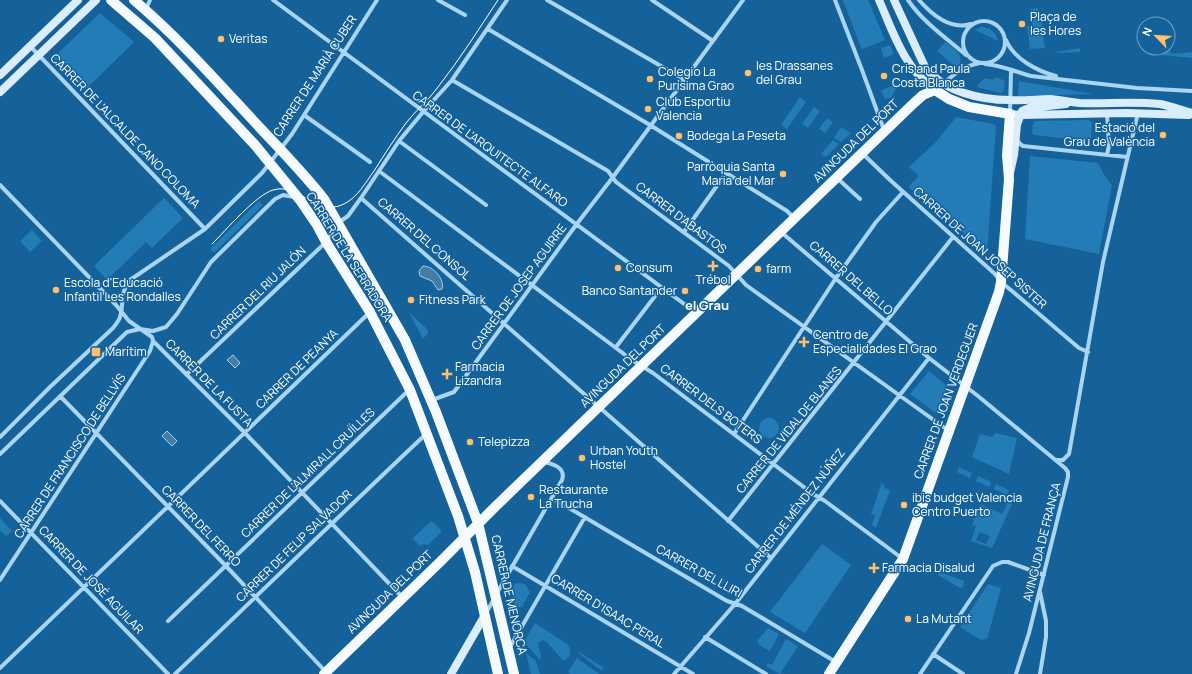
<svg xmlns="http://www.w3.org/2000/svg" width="1192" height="674" font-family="Manrope,sans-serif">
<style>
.green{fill:#247cb7;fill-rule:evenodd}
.water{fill:#467ca3;stroke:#9cd2f5}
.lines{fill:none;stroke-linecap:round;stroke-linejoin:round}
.street{stroke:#a9d5f3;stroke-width:4}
.secondary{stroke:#d9edfc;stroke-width:8}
.primary{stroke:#f5faff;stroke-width:10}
.tram{stroke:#fff;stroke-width:1}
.poi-dot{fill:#ffbf6b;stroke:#15629a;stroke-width:1.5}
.labels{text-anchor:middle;stroke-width:3;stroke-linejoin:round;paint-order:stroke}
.poi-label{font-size:12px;fill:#fff;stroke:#15629a;text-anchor:start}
.street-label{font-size:12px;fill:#fff;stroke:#15629a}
.neighbourhood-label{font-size:13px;font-weight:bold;fill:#fff;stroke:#15629a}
</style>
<rect width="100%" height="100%" fill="#15629a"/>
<path class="green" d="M843,0H868L885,40L863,49L861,48Z
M1038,8L1040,17H1041L1045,48L1030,49L1027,26H1033L1030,9Z
M100,13L134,42L85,90L53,58Z
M981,27C990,27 996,32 998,41L975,30Z
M945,42C953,47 968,57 956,68L937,51Z
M890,45L894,54L884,58L881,48Z
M1080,48V52L1061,53L1055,52Z
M1170,49L1171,54L1192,52V58L1153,54L1154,51Z
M996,77L1005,81L1003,92L1000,93L977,87L978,84L985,78L994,80Z
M1019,81L1093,94H1096L1018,96Z
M894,85L896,89L891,98L885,99L881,91Z
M800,97L806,102L787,129L781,125Z
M814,107L820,111L808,128L802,124Z
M956,117L993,124L996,126L987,253L908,187L919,176L909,167L936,142Z
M827,118L833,122L825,133L819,129Z
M1089,120L1092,122L1091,139L1088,141L1034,135L1032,132L1033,124L1035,121Z
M841,127L851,133L841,142L834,138Z
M833,140L839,144L826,157L821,154Z
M1030,156L1098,163L1104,175L1112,185L1099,254L1025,239Z
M164,198L183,218L152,248L146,242L107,280L94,266Z
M259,201L263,205L214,253L210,249Z
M32,230L42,241L30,252L20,241Z
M409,312L428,330V333L423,339Z
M929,371L948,387L937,414L910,394Z
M759 428a10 10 0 1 1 20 0a10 10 0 1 1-20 0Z
M995,433L1017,438L1009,474L972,457L980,434L993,437Z
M959,467L972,473L970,478L957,472Z
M978,476L991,482L989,487L976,481Z
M882,482L885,488L890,490L876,528L872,525L875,515L871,514Z
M996,484L1009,490L1007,495L994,489Z
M1008,502L1012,504L992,548L971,541L976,526L972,525L980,504L1002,514ZM979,532L990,536L986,544L976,540Z
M0,518L12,531L6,536L0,530Z
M431,521L433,522L441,530V532L428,545L424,544L420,546L414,540L413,538Z
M822,544L851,565L805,633L770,612Z
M939,572L964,581L963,587L960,588L938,575Z
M516,583L525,584L530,592L522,607H516L515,605C512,596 509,590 516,583Z
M988,584L1001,588L988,636L986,639L981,640L960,627Z
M535,623L567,644L570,649V655L568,658L563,661L547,642L543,640L539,642L538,645L541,656L540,660L524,642Z
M768,628L779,634L770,651L759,645L757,641Z
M786,639L798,646L780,674L766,666L768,663L772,665Z
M579,652L604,668L602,671L578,653Z
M526,653L536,661L540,674H531Z
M577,658L599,674H571L568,672Z"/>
<path class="water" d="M423,266C433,266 445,279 442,289L438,290L432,281L420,276L419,271Z
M233,355L240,363L235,368L227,360Z
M167,431L177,441L172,446L162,436Z"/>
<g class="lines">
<path class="street" d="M273,0L695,312
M438,0L465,15
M547,0L685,80
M652,0L713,41
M835,0L862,70L884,130
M908,0C923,22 946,38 966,55
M919,0C932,15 951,30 971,24
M146,9L150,0
M963 42a21 21 0 1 1 42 0a21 21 0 1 1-42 0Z
M488,29L650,125L787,211L794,218
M1006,40C1014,59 1037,71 1056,76
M30,46L205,229
M985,64C1001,65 1016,72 1031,76L1137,88L1192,91
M452,80L608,171L616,182L729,266L746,285L949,431
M943,84C957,72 961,67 980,63
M1010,114L1011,71
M1107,114L1109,145L1107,155
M304,115L370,162
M1017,140L1020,144L1023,146L1127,157
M399,141L486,205
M863,154L890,180L995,274L1001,282L1012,291L1079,348L1088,352
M379,171L632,360L653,373L813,494L825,501L903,559
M837,178L860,199
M0,185L116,305L129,321L152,337L153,341L244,432L403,598
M361,198L771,558
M684,232L726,173
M781,232L929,358L978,396L1065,468L1068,472V477L1029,633L1016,674
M616,347L662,287
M187,374L326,242L338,223L348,216L361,198L399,141L423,112L452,80L507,0
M60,396L226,566L326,672
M432,400L454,392L576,225L613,177L743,0
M734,434L836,278L876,222L903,192
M0,437L50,387L113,328C115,325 119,321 120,317C125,302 118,296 130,280L205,229L262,173L292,134L377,0
M0,454L127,332L140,329L153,331L166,327L177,314L211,262L275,199L283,195L294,197
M1056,460H1063L1069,454L1103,262L1138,113
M552,498L727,601L742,606L836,662
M0,501L168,674
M728,521L953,237
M512,566L693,674
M0,580L150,351L153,341
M1040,592L1046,621V637L1040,674
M497,593L562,480C566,468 554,464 544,462
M486,613L494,599
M168,621L409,390
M705,637L766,674
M510,647L585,517
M933,654L963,674
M0,668L370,312
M175,674C259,594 342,513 426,434
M674,674L735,604L929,358
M920,674L993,566L1002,562H1008L1044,575"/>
<path class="secondary" d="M879,0C894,34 904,68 935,90
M894,0L925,67C944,92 981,100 1010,100C1024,101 1037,99 1050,99C1060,100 1070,102 1080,103C1107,104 1133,101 1160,104C1170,106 1181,110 1192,113
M0,75L78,0
M0,92L96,0
M1010,114L1020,115L1126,113L1189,115
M1010,173L1014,155L1017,125L1022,111L1029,108L1066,104
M451,674L485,615"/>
<path class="primary" d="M111,0L155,38L255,145L300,200L317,225L326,242L370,312L410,390L458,516L475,572L498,674
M134,0C181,40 221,86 263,131C284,153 305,175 324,199L405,340L436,412L478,523L514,674
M324,674L440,562L496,506L914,103L923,95L935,90L949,99L969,107L1010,114L1007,155L1009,179L1001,282L999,292L903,559L829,674"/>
<path class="tram" d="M212,244C226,230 256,195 273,190C300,182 315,218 344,204C358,197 365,183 374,171C384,155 395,138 406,123C416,110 429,100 438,87C460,59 479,29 498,0"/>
</g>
<g class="poi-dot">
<circle cx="1022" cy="24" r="4"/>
<circle cx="221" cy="39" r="4"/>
<circle cx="748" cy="73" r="4"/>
<circle cx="884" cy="76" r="4"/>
<circle cx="650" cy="79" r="4"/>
<circle cx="648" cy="109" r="4"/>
<circle cx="1163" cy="135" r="4"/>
<circle cx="679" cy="136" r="4"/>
<circle cx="783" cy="174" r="4"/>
<path d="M711 260h4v4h4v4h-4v4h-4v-4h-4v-4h4z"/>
<circle cx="618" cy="268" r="4"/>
<circle cx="758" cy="269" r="4"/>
<circle cx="56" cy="290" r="4"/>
<circle cx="685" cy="291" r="4"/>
<circle cx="411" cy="300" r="4"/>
<path d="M802 336h4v4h4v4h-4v4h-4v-4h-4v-4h4z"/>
<rect x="91" y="347" width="10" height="10" rx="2"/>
<path d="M445 368h4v4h4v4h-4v4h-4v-4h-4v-4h4z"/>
<circle cx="470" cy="442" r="4"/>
<circle cx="582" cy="458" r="4"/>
<circle cx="531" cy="497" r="4"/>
<circle cx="904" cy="505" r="4"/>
<path d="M872 562h4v4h4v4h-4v4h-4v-4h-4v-4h4z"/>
<circle cx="908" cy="619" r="4"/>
</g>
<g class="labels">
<g class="poi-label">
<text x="1030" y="21">Plaça de<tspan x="1030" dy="14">les Hores</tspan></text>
<text x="229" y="43">Veritas</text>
<text x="756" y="70">les Drassanes<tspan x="756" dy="14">del Grau</tspan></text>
<text x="892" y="73">Cris and Paula<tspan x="892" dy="14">Costa Blanca</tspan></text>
<text x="658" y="76">Colegio La<tspan x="658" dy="14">Purísima Grao</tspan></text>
<text x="656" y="106">Club Esportiu<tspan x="656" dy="14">Valencia</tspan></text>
<text x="1155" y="132" text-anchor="end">Estació del<tspan x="1155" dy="14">Grau de València</tspan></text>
<text x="687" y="140">Bodega La Peseta</text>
<text x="775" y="171" text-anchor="end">Parròquia Santa<tspan x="775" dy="14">Maria del Mar</tspan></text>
<text x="626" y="272">Consum</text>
<text x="766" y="273">farm</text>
<text x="713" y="284" text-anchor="middle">Trébol</text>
<text x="64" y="287">Escola d'Educació<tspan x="64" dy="14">Infantil Les Rondalles</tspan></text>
<text x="677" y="295" text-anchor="end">Banco Santander</text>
<text x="419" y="304">Fitness Park</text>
<text x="813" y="339">Centro de<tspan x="813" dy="14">Especialidades El Grao</tspan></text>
<text x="105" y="356">Marítim</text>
<text x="455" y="371">Farmacia<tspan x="455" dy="14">Lizandra</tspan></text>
<text x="478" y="446">Telepizza</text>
<text x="590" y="455">Urban Youth<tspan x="590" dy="14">Hostel</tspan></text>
<text x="539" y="494">Restaurante<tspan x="539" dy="14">La Trucha</tspan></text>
<text x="912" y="502">ibis budget Valencia<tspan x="912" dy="14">Centro Puerto</tspan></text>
<text x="882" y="572">Farmacia Disalud</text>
<text x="916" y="623">La Mutant</text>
</g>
<g class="street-label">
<text transform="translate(315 76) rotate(-57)" y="4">CARRER DE MARIÀ CUBER</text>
<text transform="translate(125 131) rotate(46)" y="4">CARRER DE L'ALCALDE CANO COLOMA</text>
<text transform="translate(856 141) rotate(-44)" y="4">AVINGUDA DEL PORT</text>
<text transform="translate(490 149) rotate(36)" y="4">CARRER DE L'ARQUITECTE ALFARO</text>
<text transform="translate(681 218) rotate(37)" y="4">CARRER D'ABASTOS</text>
<text transform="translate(424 239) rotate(41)" y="4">CARRER DEL CONSOL</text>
<text transform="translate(980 248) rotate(42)" y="4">CARRER DE JOAN JOSEP SISTER</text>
<text transform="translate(349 257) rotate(58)" y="4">CARRER DE LA SERRADORA</text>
<text transform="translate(851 278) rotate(41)" y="4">CARRER DEL BELLO</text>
<text transform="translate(519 287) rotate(-54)" y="4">CARRER DE JOSEP AGUIRRE</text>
<text transform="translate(258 293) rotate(-44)" y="4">CARRER DEL RIU JALÓN</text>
<text transform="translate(623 366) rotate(-44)" y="4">AVINGUDA DEL PORT</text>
<text transform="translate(297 369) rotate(-44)" y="4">CARRER DE PEANYA</text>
<text transform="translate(209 383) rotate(45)" y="4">CARRER DE LA FUSTA</text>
<text transform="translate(946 401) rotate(-70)" y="4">CARRER DE JOAN VERDEGUER</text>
<text transform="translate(711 404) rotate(37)" y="4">CARRER DELS BOTERS</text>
<text transform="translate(789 430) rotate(-51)" y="4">CARRER DE VIDAL DE BLANES</text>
<text transform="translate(70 456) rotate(-57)" y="4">CARRER DE FRANCISCO DE BELLVÍS</text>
<text transform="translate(308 473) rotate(-44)" y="4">CARRER DE L'ALMIRALL CRUÏLLES</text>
<text transform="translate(795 511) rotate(-52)" y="4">CARRER DE MÉNDEZ NÚÑEZ</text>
<text transform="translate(201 526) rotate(46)" y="4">CARRER DEL FERRO</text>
<text transform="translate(1042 542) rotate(-76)" y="4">AVINGUDA DE FRANÇA</text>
<text transform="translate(294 546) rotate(-44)" y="4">CARRER DE FELIP SALVADOR</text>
<text transform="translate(699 571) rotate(29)" y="4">CARRER DEL LLIRI</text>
<text transform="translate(91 580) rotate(46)" y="4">CARRER DE JOSÉ AGUILAR</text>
<text transform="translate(390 592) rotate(-44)" y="4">AVINGUDA DEL PORT</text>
<text transform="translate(509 595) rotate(77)" y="4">CARRER DE MENORCA</text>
<text transform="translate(608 611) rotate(31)" y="4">CARRER D'ISAAC PERAL</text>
</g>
<g class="neighbourhood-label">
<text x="707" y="310">el Grau</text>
</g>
</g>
<g transform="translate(1156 36) rotate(295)"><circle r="19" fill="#15629a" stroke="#73a1c2"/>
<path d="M0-3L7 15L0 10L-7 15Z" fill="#ffbf6b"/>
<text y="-6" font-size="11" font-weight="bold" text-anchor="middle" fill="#ffffff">N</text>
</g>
</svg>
